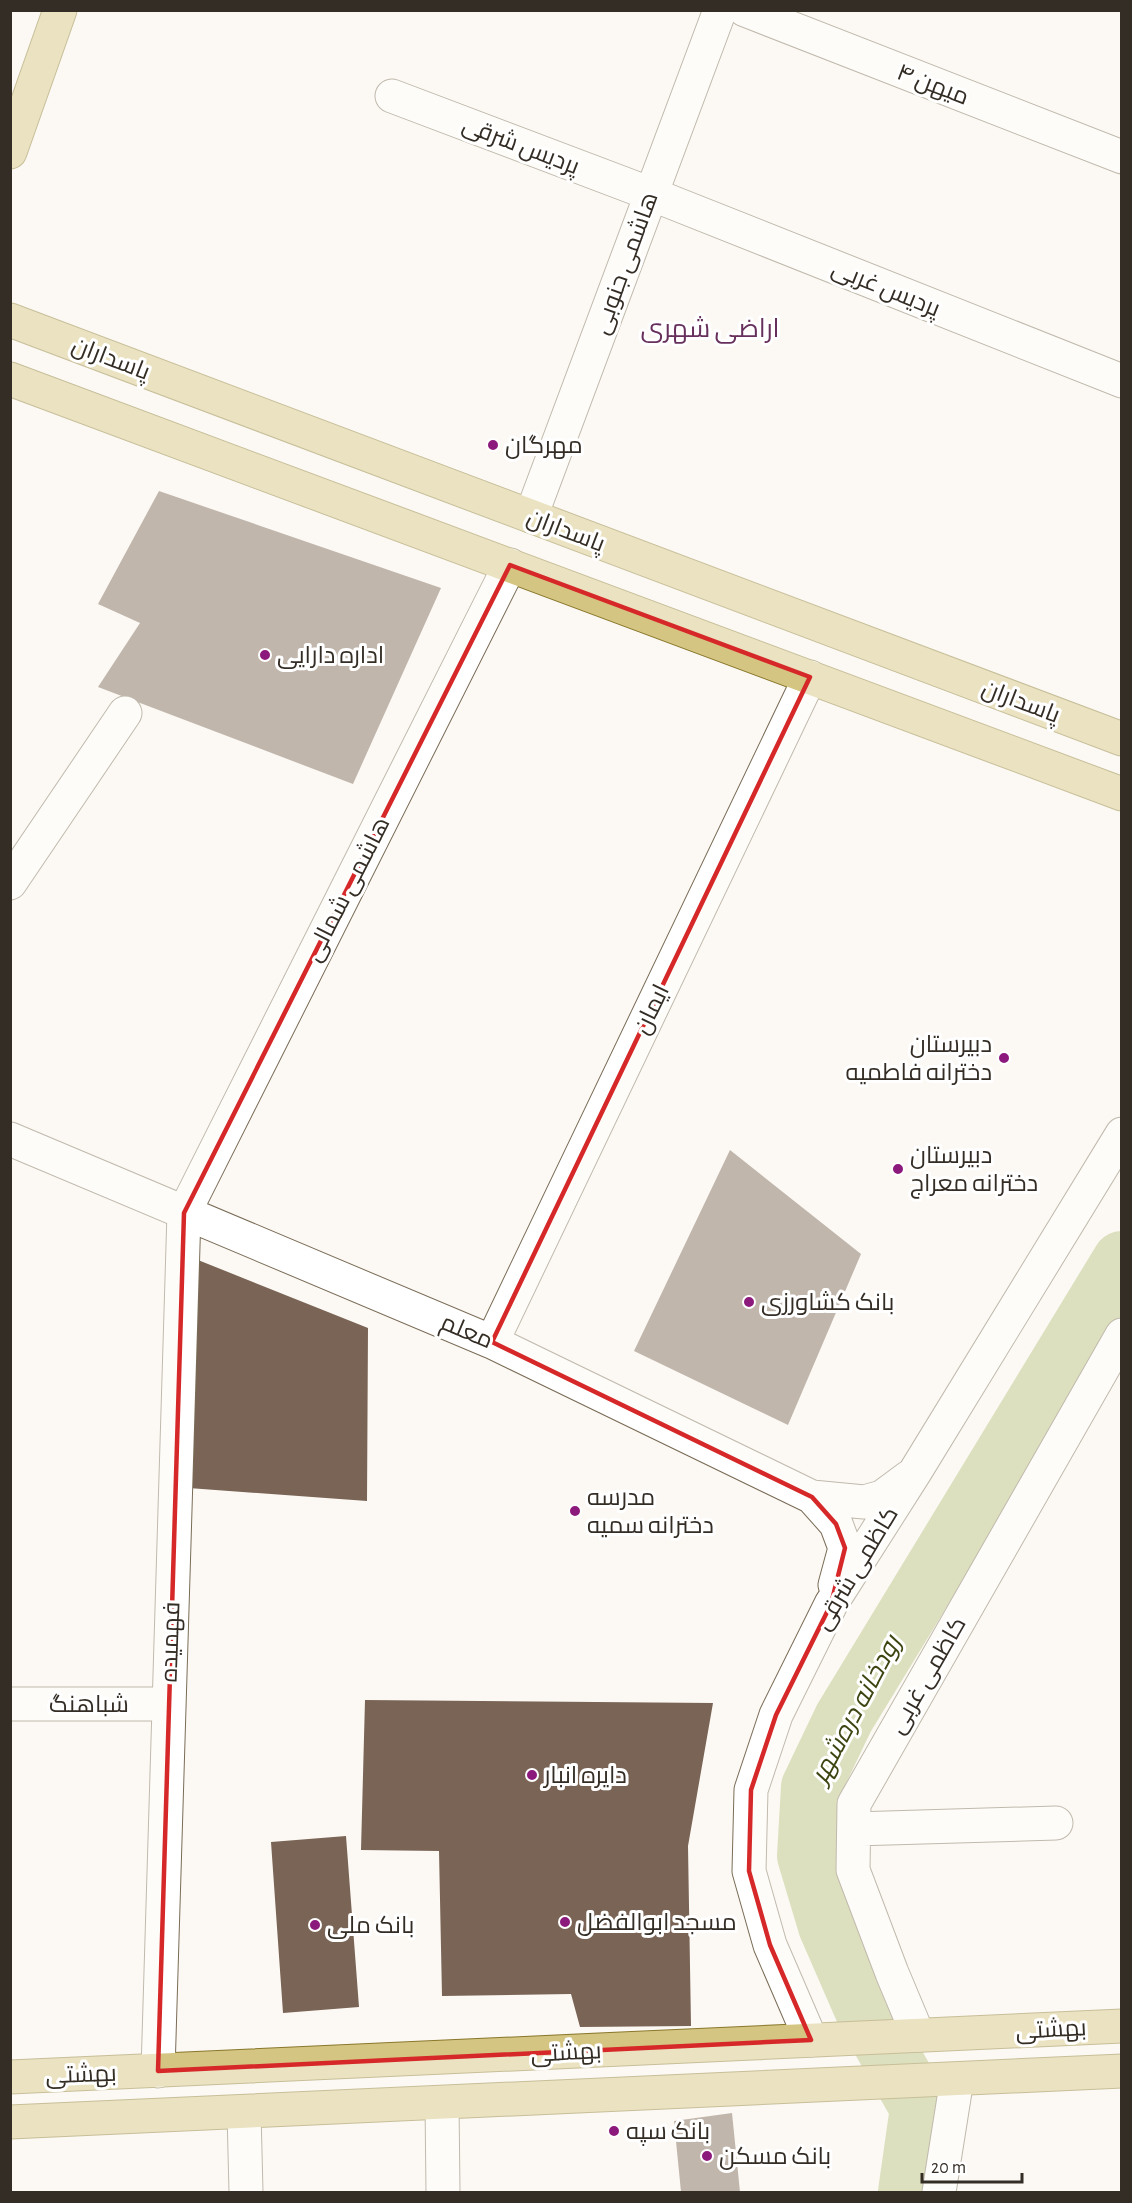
<svg xmlns="http://www.w3.org/2000/svg" width="1132" height="2203" font-family="'Alegreya Sans',Cairo,sans-serif">
<style>
.lines{fill:none;stroke-linecap:round;stroke-linejoin:round}
.river{stroke:#b6c17d;stroke-width:60}
.building{fill:#7a6455}
.minor-casing{stroke:#7a6c57;stroke-width:35}
.major-casing{stroke:#89772b;stroke-width:35}
.minor{stroke:#fff;stroke-width:33}
.major{stroke:#d4c582;stroke-width:33}
.marked{fill:none;stroke:#d62828;stroke-width:4.5;stroke-linejoin:round}
.poi-dot{fill:#8c1a7c;stroke:#fff;stroke-width:2}
.labels{text-anchor:middle;stroke-width:6;stroke-linejoin:round;paint-order:stroke}
.street-label{font-size:24px;fill:#342d25;stroke:#fff}
.poi-label{font-size:24px;fill:#342d25;stroke:#fff;text-anchor:start}
.neighbourhood-label{font-size:26px;fill:#662f5c;stroke:#fff}
.water-label{font-size:26px;font-style:italic;fill:#3e4511;stroke:#fff}
</style>
<rect width="100%" height="100%" fill="#fcf9f4"/>
<g class="lines">
<path class="river" d="M908,2192L920,2108L865,2011L828,1926L807,1856L811,1787L844,1718L1122,1261"/>
</g>
<path class="building" d="M159,491L441,588L353,784L98,687L140,623L98,604Z
M730,1150L861,1254L788,1425L634,1351Z
M183,1254L368,1328L367,1501L175,1487Z
M365,1700L713,1703L688,1846L691,2026L580,2027L571,1994L442,1996L439,1851L361,1850Z
M346,1836L359,2007L283,2013L271,1842Z
M732,2113L740,2192H681L674,2121Z"/>
<g class="lines">
<g class="minor-casing">
<path id="minor" d="M745,10L1122,157
M392,96L651,194L1122,381
M531,516L720,10
M10,883L125,713
M10,1139L492,1342L812,1497L864,1502L882,1497L909,1477
M492,1342L810,677
M812,1497L836,1524L845,1548L835,1585
M10,1704H168
M854,1829L1056,1823
M918,2035L892,1973L853,1870L854,1804L1122,1335
M811,2040L770,1945L749,1871L751,1790L776,1715L831,1604L915,1472L1122,1134
M158,2071L184,1213L510,565
M442,2103L443,2192
M244,2112L246,2192
M939,2192L957,2079"/>
</g>
<g class="major-casing">
<path id="major" d="M10,152L60,10
M10,320L1122,739
M10,379L1122,794
M10,2077L1122,2026
M10,2122L1122,2071"/>
</g>
<use href="#minor" class="minor"/>
<use href="#major" class="major"/>
</g>
<path d="M0 0H1132V2203H0ZM510,565L810,677L492,1342L812,1497L836,1524L845,1548L831,1604L776,1715L751,1790L749,1871L770,1945L811,2040L158,2071L184,1213Z" fill="#fcf9f4" fill-opacity=".55" fill-rule="evenodd"/>
<path class="marked" d="M510,565L810,677L492,1342L812,1497L836,1524L845,1548L831,1604L776,1715L751,1790L749,1871L770,1945L811,2040L158,2071L184,1213Z"/>
<g class="poi-dot">
<circle cx="493" cy="445" r="6"/>
<circle cx="265" cy="655" r="6"/>
<circle cx="1004" cy="1058" r="6"/>
<circle cx="898" cy="1169" r="6"/>
<circle cx="749" cy="1302" r="6"/>
<circle cx="575" cy="1511" r="6"/>
<circle cx="532" cy="1775" r="6"/>
<circle cx="565" cy="1922" r="6"/>
<circle cx="315" cy="1925" r="6"/>
<circle cx="614" cy="2131" r="6"/>
<circle cx="707" cy="2156" r="6"/>
</g>
<g class="labels">
<g class="street-label">
<text transform="translate(933 84) rotate(21)" y="8">میهن ۴</text>
<text transform="translate(521 145) rotate(21)" y="8">پردیس شرقی</text>
<text transform="translate(625 263) rotate(-70)" y="8">هاشمی جنوبی</text>
<text transform="translate(886 288) rotate(22)" y="8">پردیس غربی</text>
<text transform="translate(111 358) rotate(21)" y="8">پاسداران</text>
<text transform="translate(566 530) rotate(21)" y="8">پاسداران</text>
<text transform="translate(1021 701) rotate(21)" y="8">پاسداران</text>
<text transform="translate(347 889) rotate(-63)" y="8">هاشمی شمالی</text>
<text transform="translate(651 1009) rotate(-64)" y="8">ایمان</text>
<text transform="translate(467 1331) rotate(23)" y="8">معلم</text>
<text transform="translate(856 1568) rotate(-59)" y="8">کاظمی شرقی</text>
<text transform="translate(170 1642) rotate(-88)" y="8">فهمیده</text>
<text transform="translate(927 1675) rotate(-60)" y="8">کاظمی غربی</text>
<text x="89" y="1712">شباهنگ</text>
<text transform="translate(1051 2029) rotate(-3)" y="8">بهشتی</text>
<text transform="translate(566 2052) rotate(-3)" y="8">بهشتی</text>
<text transform="translate(81 2074) rotate(-2)" y="8">بهشتی</text>
</g>
<g class="poi-label">
<text x="505" y="453">مهرگان</text>
<text x="277" y="663">اداره دارایی</text>
<text x="992" y="1052" text-anchor="end">دبیرستان<tspan x="992" dy="28">دخترانه فاطمیه</tspan></text>
<text x="910" y="1163">دبیرستان<tspan x="910" dy="28">دخترانه معراج</tspan></text>
<text x="761" y="1310">بانک کشاورزی</text>
<text x="587" y="1505">مدرسه<tspan x="587" dy="28">دخترانه سمیه</tspan></text>
<text x="544" y="1783">دایره انبار</text>
<text x="577" y="1930">مسجد ابوالفضل</text>
<text x="327" y="1933">بانک ملی</text>
<text x="626" y="2139">بانک سپه</text>
<text x="719" y="2164">بانک مسکن</text>
</g>
<g class="neighbourhood-label">
<text x="710" y="337">اراضی شهری</text>
</g>
<g class="water-label">
<text transform="translate(855 1709) rotate(-62)" y="9">رودخانه دره‌شهر</text>
</g>
</g>
<rect width="1132" height="2203" fill="none" stroke="#342d25" stroke-width="24"/>
<path d="M922 2173v9h100v-9" fill="none" stroke="#342d25" stroke-width="3"/>
<text x="931" y="2173" font-size="18" fill="#342d25" stroke="#ffffff" stroke-width="4.5" paint-order="stroke">20 m</text>
</svg>
